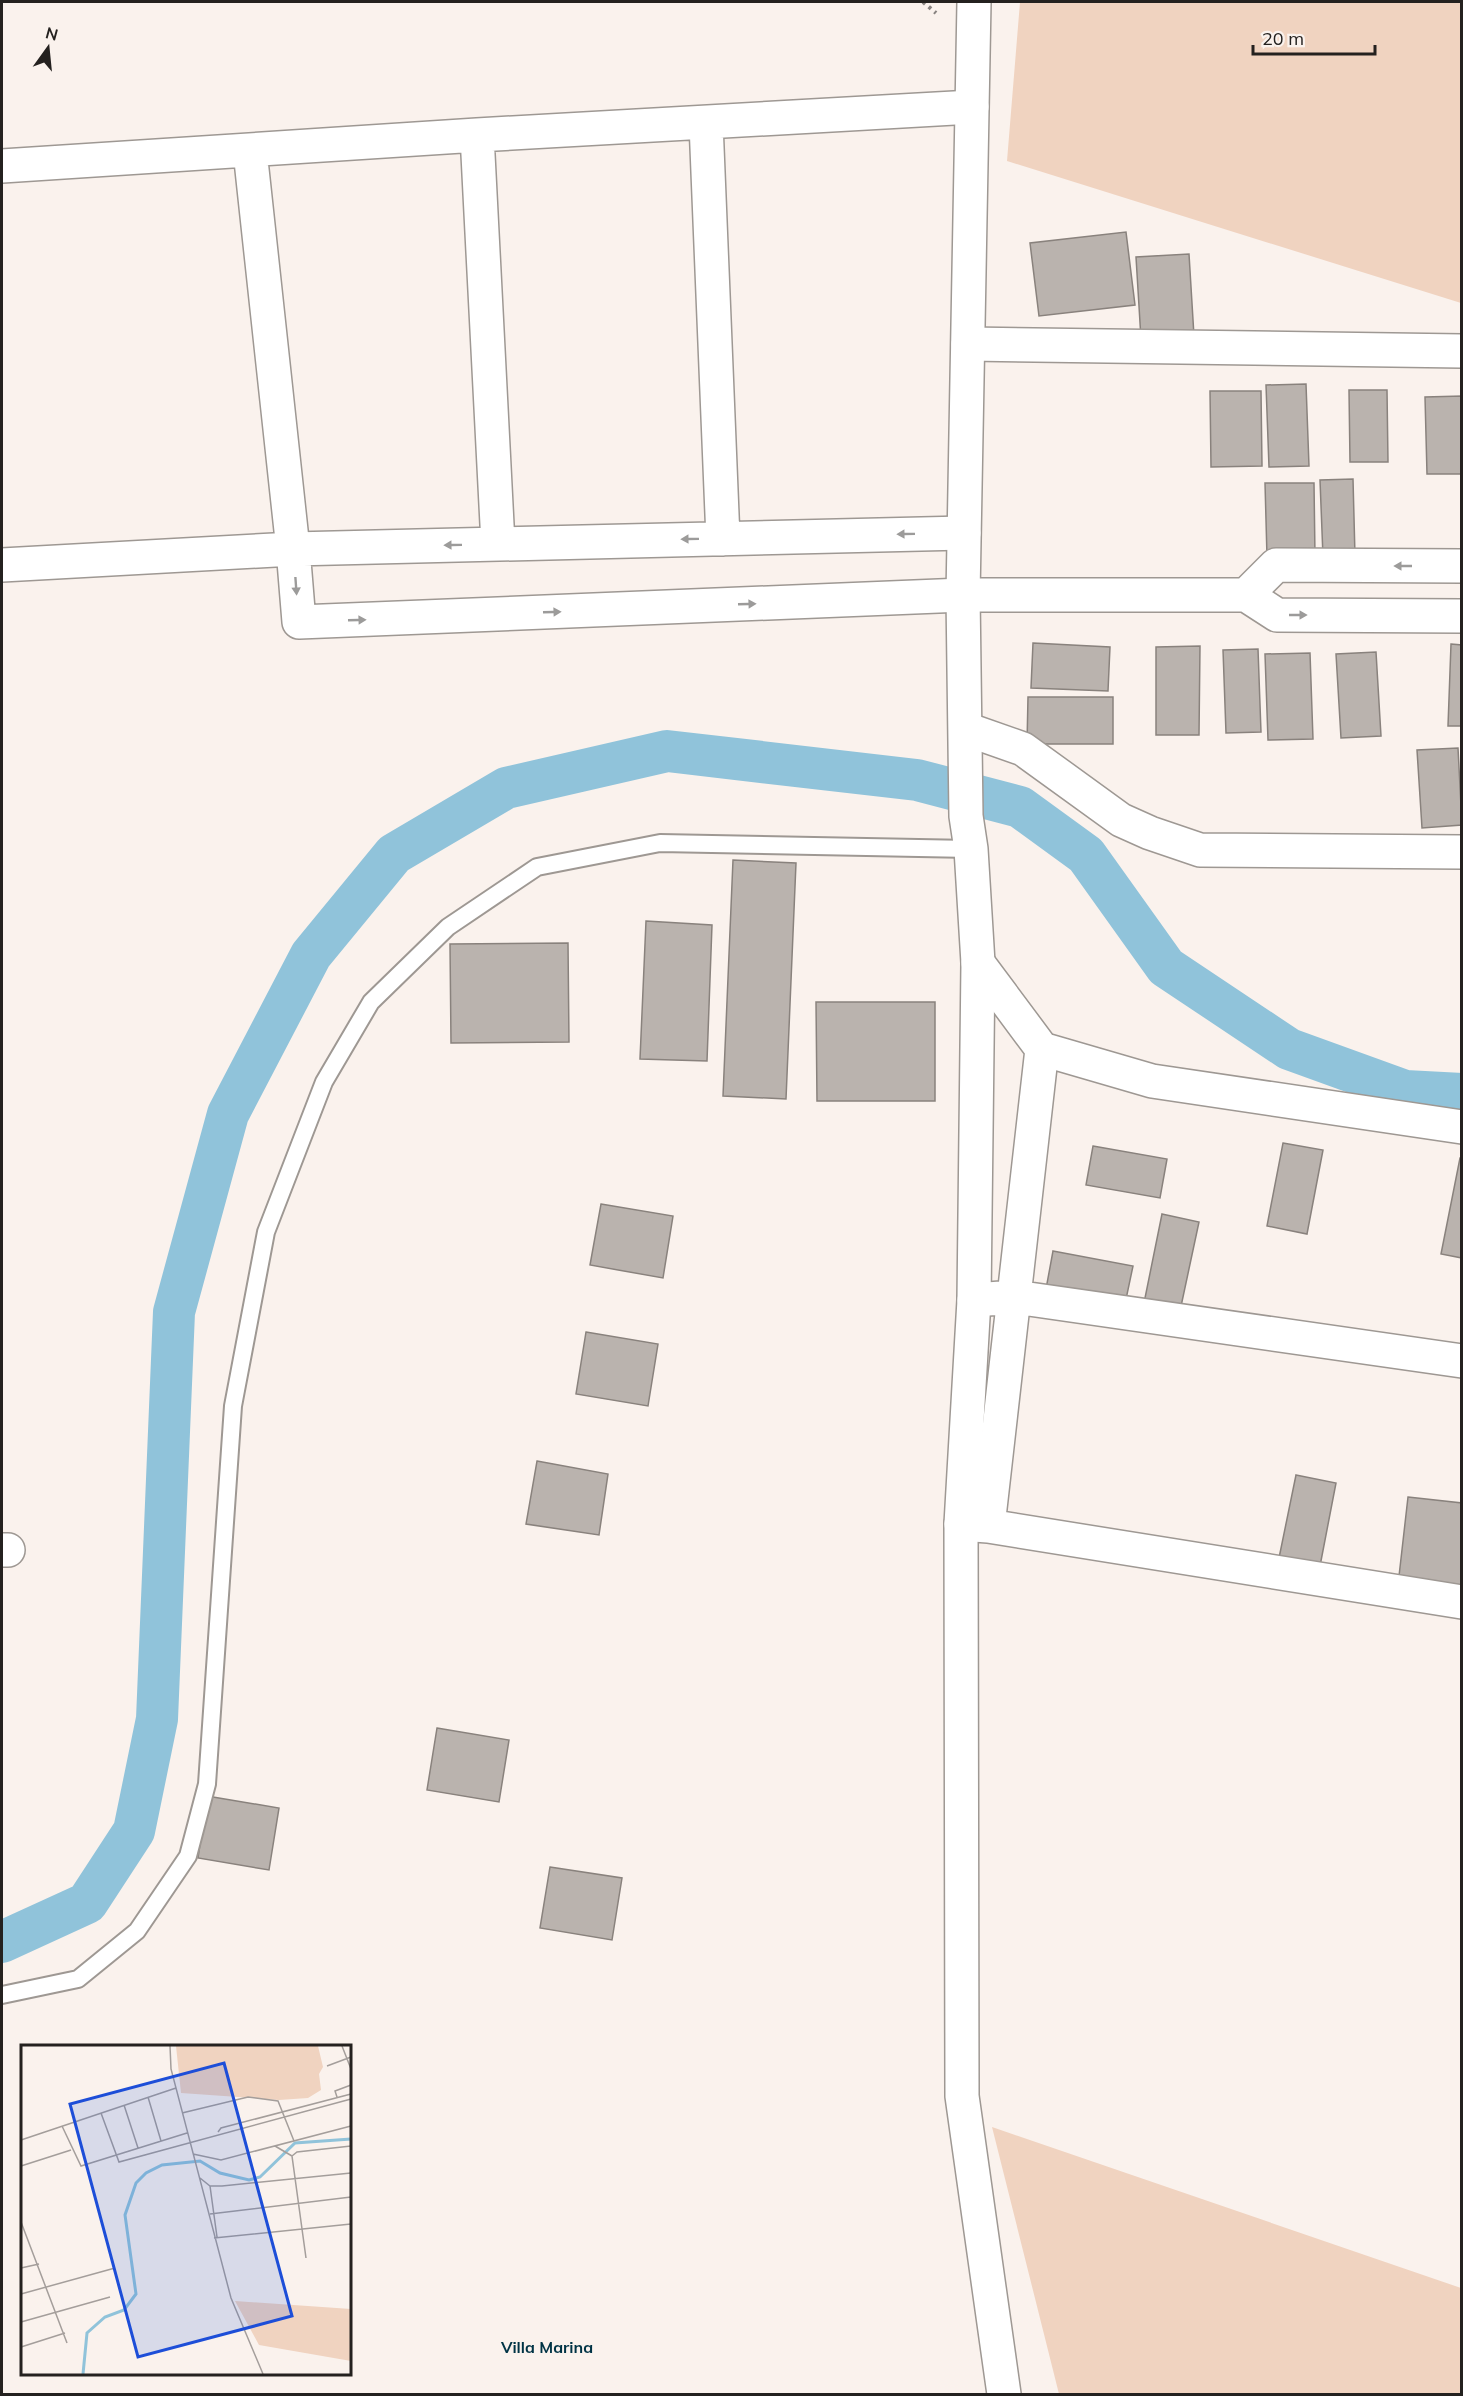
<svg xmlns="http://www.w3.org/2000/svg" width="1463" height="2396" font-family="Mulish,sans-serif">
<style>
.green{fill:#f0d3c0}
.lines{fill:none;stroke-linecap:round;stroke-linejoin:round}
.canal{stroke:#90c3da;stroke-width:42}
.building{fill:#bab3ae;stroke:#89827d;stroke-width:1.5}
.lane-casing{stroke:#9e9893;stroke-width:20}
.street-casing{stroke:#9e9893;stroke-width:36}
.secondary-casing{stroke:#9e9893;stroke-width:36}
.path{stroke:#888380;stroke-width:4;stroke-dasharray:3 4.5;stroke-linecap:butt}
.lane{stroke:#fff;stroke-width:16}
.street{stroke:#fff;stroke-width:33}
.secondary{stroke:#fff;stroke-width:33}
.oneway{fill:#9c9b9a}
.labels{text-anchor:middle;stroke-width:4.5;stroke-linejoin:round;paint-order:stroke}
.neighbourhood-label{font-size:16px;font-weight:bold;fill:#003345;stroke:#faf2ed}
.inset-river{fill:none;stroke:#90c3da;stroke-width:3}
.inset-road{fill:none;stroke:#a49e9b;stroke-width:1.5}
.view{fill:#1d4ed8;fill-opacity:0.15;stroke:#1d4ed8;stroke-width:3}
.inset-edge{fill:none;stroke:#24211f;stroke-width:3}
</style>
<rect width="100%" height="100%" fill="#faf2ed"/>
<path class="green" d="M1020,2H1461V303L1007,161Z
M992,2127L1461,2288V2394H1059Z"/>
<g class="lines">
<path class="canal" d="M2,1942L87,1903L134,1831L157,1719L174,1312L228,1114L311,955L394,854L506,788L667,751L917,780L1020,807L1086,855L1166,967L1289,1049L1405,1091L1462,1094"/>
</g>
<path class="building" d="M1126,232L1135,305L1039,316L1030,243Z
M1189,254L1194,336L1141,339L1136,257Z
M1306,384L1309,466L1269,467L1266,385Z
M1349,390H1387L1388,462H1350Z
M1210,391H1261L1262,466L1211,467Z
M1462,396V474H1427L1425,397Z
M1353,479L1355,556L1323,557L1320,480Z
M1265,483H1314L1315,556L1267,557Z
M1033,643L1110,647L1108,691L1031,688Z
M1451,644L1462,645V726H1448Z
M1200,646L1199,735H1156V647Z
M1258,649L1261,732L1226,733L1223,650Z
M1376,652L1381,736L1341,738L1336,654Z
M1310,653L1313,739L1268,740L1265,654Z
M1028,697H1113V744H1027Z
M1458,748L1462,825L1422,828L1417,750Z
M733,860L796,863L786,1099L723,1096Z
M646,921L712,925L707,1061L640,1059Z
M568,943L569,1042L451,1043L450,944Z
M816,1002H935V1101H817Z
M1283,1143L1323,1150L1307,1234L1267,1226Z
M1093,1146L1167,1159L1160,1198L1086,1185Z
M1460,1158H1462V1258L1441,1254Z
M601,1204L673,1216L663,1278L590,1265Z
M1162,1214L1199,1222L1180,1311L1144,1303Z
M1053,1251L1133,1266L1125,1304L1046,1289Z
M586,1332L658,1344L648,1406L576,1394Z
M537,1461L608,1474L599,1535L526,1524Z
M1296,1475L1336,1483L1320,1566L1279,1558Z
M1408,1497L1462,1503V1592L1398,1585Z
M437,1728L509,1740L499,1802L427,1790Z
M207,1796L279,1808L269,1870L198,1858Z
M550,1867L622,1878L612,1940L540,1928Z"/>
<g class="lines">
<g class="lane-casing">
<path id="lane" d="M2,1995L78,1979L137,1931L188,1856L207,1784L233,1406L266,1232L324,1082L371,1002L448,927L537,867L660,843L971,849"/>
</g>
<g class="street-casing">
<path id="street" d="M706,123L723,539
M477,135L498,544
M250,151L293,549L299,622L963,595H1246L1277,615L1462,616
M2,166L477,135L972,107
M968,344L1462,351
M2,565L293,549L964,533
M1246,595L1276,565L1462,566
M966,729L1023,749L1121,820L1150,833L1200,850L1462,852
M978,963L1042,1049L1152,1081L1462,1127
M974,1300L1015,1297L1462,1361
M961,1524L988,1526L1462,1602
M988,1526L1042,1049
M2,1550H8"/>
</g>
<g class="secondary-casing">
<path id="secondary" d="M974,2L963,595L966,816L971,849L978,963L974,1300L961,1524L962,2096L1004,2394"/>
</g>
<path class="path" d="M923,2L936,13"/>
<use href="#lane" class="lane"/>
<use href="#street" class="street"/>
<use href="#secondary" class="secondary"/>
</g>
<defs><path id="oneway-solid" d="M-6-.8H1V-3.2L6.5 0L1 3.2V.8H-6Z" transform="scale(1.5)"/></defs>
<g class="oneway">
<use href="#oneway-solid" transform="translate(906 534) rotate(179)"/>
<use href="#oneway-solid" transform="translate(690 539) rotate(179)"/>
<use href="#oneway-solid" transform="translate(453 545) rotate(179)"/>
<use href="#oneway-solid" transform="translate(1403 566) rotate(-180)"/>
<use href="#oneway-solid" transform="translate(296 586) rotate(86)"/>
<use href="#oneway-solid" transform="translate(747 604) rotate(-2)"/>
<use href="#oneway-solid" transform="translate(552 612) rotate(-2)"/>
<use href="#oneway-solid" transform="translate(1298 615)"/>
<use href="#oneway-solid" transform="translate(357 620) rotate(-2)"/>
</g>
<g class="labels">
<g class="neighbourhood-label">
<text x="547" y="2353">Villa Marina</text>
</g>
</g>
<g transform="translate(21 2045)">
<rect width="330" height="330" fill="#faf2ed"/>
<path d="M155,1H297L302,22L298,29L300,45L287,53L258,55L160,48ZM214,256L330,264V316L238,300Z" fill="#f0d3c0"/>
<path class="inset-river" d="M62,329L66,288L84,272L103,265L115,249L104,170L115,138L125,128L141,120L179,116L199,128L228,135L239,132L274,98L330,94"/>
<path class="inset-road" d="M149,1L150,24L210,253L242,329M321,1L330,24M306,21L330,12M127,52L140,96M316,52L314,46L330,40M103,60L117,103M80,68L98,117L330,54M161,68L227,52L257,56L273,96M41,81L60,121L166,88M197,87L200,83L330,49M0,95L155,43M254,101L271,111M172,109L200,115L330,81M0,121L50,105M179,133L189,141H201L330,128M189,141L196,192M189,169L330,152M0,177L46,298M193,193L330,179M285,213L271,111L276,107L330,101M0,223L18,219M0,249L94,223M0,277L89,252M0,302L44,288"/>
<path class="view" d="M203,18L271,271L117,312L49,59Z"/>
<rect width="330" height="330" class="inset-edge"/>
</g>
<rect width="1463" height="2396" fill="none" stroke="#24211f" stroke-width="6"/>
<g transform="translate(48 48) rotate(15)" stroke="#faf2ed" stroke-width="4.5" paint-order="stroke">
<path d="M0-4.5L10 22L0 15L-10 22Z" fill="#24211f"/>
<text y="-9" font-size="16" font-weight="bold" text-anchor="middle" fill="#24211f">N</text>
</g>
<path d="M1253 45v9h122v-9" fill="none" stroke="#24211f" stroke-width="3"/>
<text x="1262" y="45" font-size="18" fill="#24211f" stroke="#faf2ed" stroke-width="4.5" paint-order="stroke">20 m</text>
</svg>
